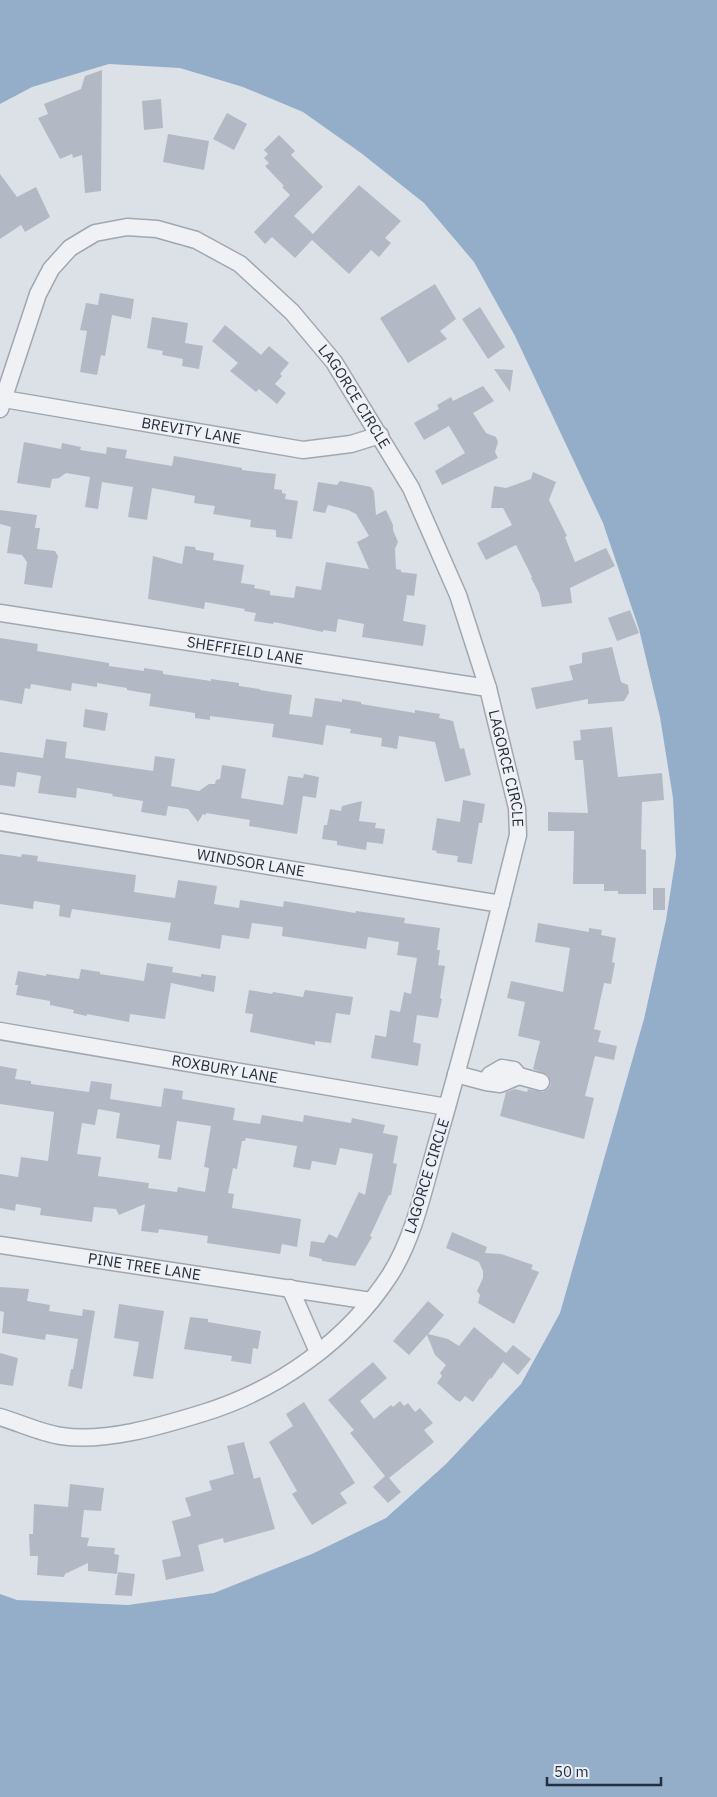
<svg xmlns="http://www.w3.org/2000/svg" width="717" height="1797" font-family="'IBM Plex Sans',sans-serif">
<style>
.water{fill:#94aeca}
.building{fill:#b3b9c4;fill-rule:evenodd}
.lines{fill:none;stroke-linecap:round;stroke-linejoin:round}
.minor-casing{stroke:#a1a7b1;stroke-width:19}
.minor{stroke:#eff1f5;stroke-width:16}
.labels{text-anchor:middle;stroke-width:4;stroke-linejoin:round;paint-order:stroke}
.street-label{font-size:15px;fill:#252e3e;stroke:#ebeff5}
</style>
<rect width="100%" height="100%" fill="#dce0e7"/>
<path class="water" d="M0,0H717V1797H0V1594L17,1600L128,1605L214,1593L312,1554L386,1518L446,1464L521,1384L560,1313L644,1019L666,920L676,856L673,798L660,717L639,629L603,523L515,336L474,262L424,203L361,153L303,112L243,87L180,68L109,64L32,87L0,104Z"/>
<path class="building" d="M102,70L101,191L85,193L82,155L73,158L72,154L60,159L38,118L48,114L44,104L81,89L85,76Z
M161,99L163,128L144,130L142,101Z
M227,113L247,124L234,150L213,139Z
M168,134L209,141L204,170L163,162Z
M279,135L295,151L291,155L323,187L294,216L313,234L359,185L401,221L385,238L391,243L379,257L371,250L349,274L312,240L295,258L272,237L265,244L254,232L290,195L282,187L284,186L265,166L269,163L264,158L268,154L264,150Z
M0,174L17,197L36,187L50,217L25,232L21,225L0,239Z
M435,284L456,319L440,331L447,339L408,363L380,318Z
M100,293L134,299L131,319L112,315L105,356L101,355L97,375L80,372L87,331L80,330L86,303L98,305Z
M480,307L505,347L488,359L462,319Z
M152,317L188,323L185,343L203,346L199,369L182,366L183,359L162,355L163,351L147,348Z
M225,325L261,355L269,346L289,363L280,374L282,376L275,384L286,393L277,404L259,389L256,392L230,371L238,363L212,341Z
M494,369L513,370L510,392Z
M483,386L494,401L473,413L486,433L496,437L498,442L495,452L498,458L442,485L435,471L465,453L449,426L424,440L414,423L439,409L437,405L451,397L453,401Z
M24,442L61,449L62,443L81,447L80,450L106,454L107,447L127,450L125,458L172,466L174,456L242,468V470L276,474L274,489L282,490V493L286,494L285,499L298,501L292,539L276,537V530L250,527L251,520L213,514L215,506L194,503L195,496L152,488L147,520L128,517L133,487L102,482L98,509L85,507L90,477L66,473L59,478L52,479L50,488L17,483Z
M533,472L556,482L549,500L567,536L565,537L575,562L606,548L615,566L570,588L572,603L542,607L539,593L531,578L532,577L516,545L486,560L477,543L512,525L503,508H491L494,486L506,488L531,479Z
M340,481L371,487L374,492L376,515L386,510L393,525V530L398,542L395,549L396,569L401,570V572L417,574L414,596L407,595L403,621L426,625L423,646L362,637L364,624L338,619L336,632L323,630V632L274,622L273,624L254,621L256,613L244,611L245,609L205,602L204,609L148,599L153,556L182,564L185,546L195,547L196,550L214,553L213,560L244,565L241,583L255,585L254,588L270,591V595L294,598L296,586L321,590L326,562L369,569L357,542L369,536L356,514L348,510L328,505L325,513L313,511L318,482L337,485Z
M0,510L37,515L35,528H40L37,549L55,551L58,556L52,588L24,584L27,562L22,555L7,553L11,527L0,524Z
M630,610L639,633L617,641L608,618Z
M0,638L38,644L37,651L109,663V666L144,671V668L163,671V674L211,681V679L239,683V686L260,689V690L292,695L289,714L312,717L315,698L342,702V699L361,702V704L415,713V710L440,714L439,718L453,721L460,749L464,748L471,775L445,782L435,742L399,736L397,749L381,746L382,738L350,733L351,729L326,725L323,745L272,737L274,724L210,716V720L195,718V713L149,706L151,694L127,690V688L97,683V687L72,683L71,691L31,684L30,689L25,688L22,704L0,700Z
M612,647L621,682L628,685L629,693L624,701L588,704V699L536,709L531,688L573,680L569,666L582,663V653Z
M85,709L108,713L105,731L83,727Z
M612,727L618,777L662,773L664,800L642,802L641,849L646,850V894H618V891H604V884H573L574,831H548V812L588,813L583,760H575L573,741L581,740L580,730Z
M46,739L67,742L65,758L153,771L155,756L175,759L171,786L199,791L209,784H215L216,780L220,779L222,765L246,769L241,798L283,805L288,776L303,778L304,774L319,777L316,798L303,796L297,834L249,826L250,820L206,813V815L203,814L198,822L188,809L168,806L166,816L141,812L143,801L112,796L113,794L77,788L76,798L38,793L41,776L17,772L15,787L0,785V752L43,758Z
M463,800L485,804L482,823H479L472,864L457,862L458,856L436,853L437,851L432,850L437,818L460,822Z
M362,801L359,821L376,823L375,828L385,829L383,844L367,842L366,850L337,845V841L322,839L324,825H327L330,809L341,811L342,806Z
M0,854L21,857L22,854L38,856L37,861L136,875L134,892L175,898L178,880L217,886L214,904L239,908L240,900L283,907L284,901L355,913L356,911L405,918L404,923L440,928L437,950H440L438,965L445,966L440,998L442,999L438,1018L417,1015L413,1042L421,1044L418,1066L371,1058L375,1035L386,1037L390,1010L400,1012L404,992L411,994L417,958L397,955L399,942L368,937L366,949L282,936L283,927L252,923L249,939L222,935L220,949L168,940L171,923L72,909L70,918L59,916L60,905L34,901L33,909L0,904Z
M653,888H665V910H653Z
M538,923L589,932V928L602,930L601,935L616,938L612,962L615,963L611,984L604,983L594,1029L601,1031L598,1042L617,1046L614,1060L595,1056L585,1096L594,1098L584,1139L500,1116L506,1092L515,1089L527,1092L528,1089L543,1092L548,1089L551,1084L550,1079L548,1075L533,1069L540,1041L518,1036L525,1002L507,998L511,981L563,992L570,948L535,942Z
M147,963L173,967L172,972L201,977V974L216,976L214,992L171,983L165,1019L130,1014L129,1022L87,1014V1016L73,1013L74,1010L50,1005V1001L16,995L18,985H15L18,971L46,976V974L79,979L81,969L100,972V974L144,981Z
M249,990L272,994L273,992L303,997L305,990L353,997L350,1015L336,1013L331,1043L315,1041V1045L250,1032L253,1014L245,1013Z
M0,1066L17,1069L15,1079L31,1081V1084L89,1092L91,1081L112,1084L110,1099L161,1107L164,1088L183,1091L182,1099L235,1108L233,1120L260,1124L262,1115L303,1122L304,1115L351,1123L352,1118L385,1125L383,1133L398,1136L393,1163L397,1164L391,1195H389L370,1236L372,1237L355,1266L322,1261V1259L309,1256L311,1241L324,1243L329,1234L337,1238L359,1192L365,1195L373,1154L340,1148L336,1165L312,1161L310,1170L293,1167L297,1146L246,1138L245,1141H242L237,1169L233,1168L228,1193L234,1194L232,1208L301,1219L297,1247L282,1244L280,1254L207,1243L208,1236L159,1229L158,1233L141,1231L145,1204L119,1215L116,1209L94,1207L92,1222L40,1215L41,1208L16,1204L15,1211L0,1208V1174L18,1177L21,1157L48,1161L54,1112L0,1104ZM98,1109L120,1113L116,1138L160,1145L158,1158L171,1160L177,1121L211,1126L204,1167L209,1168L205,1192L178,1187L177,1192L148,1188L149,1183L98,1176L101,1157L77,1154L82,1123L95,1125Z
M452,1232L487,1247L485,1253L501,1254L513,1258L533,1265L531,1269L539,1272L514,1324L478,1303L480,1295L477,1291L483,1278V1271L479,1262L446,1248Z
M0,1287L29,1289L27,1301L50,1305L49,1311L82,1316L83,1309L95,1311L82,1389L68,1386L71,1369H73L78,1339L46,1334L45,1340L2,1333L4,1312L0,1311Z
M428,1301L444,1315L428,1334L448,1339L459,1346L474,1327L506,1353L513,1345L531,1359L518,1375L503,1362L491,1379L490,1378L473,1402L465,1396L460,1402L456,1400L437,1383L442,1376L440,1373L446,1365L435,1355L427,1335L409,1355L393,1341Z
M119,1304L164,1311L153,1379L133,1376L139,1342L114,1338Z
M190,1317L208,1319V1322L261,1331L258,1349L253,1348L251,1364L231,1361L232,1356L184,1349Z
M0,1353L18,1358L13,1386L0,1384Z
M373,1362L387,1378L360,1401L374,1419L391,1405L393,1407L400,1401L404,1406L408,1403L415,1412L420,1408L433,1423L424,1430L434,1442L389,1478L401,1492L388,1503L373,1487L385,1476L350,1433L354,1430L328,1400Z
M304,1402L355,1483L340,1493L347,1503L312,1525L292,1494L297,1491L269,1442L293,1426L286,1414Z
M244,1442L254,1479L260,1477L275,1529L224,1543L223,1538L198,1545L204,1571L166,1580L162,1560L181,1556L172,1521L191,1516L185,1498L212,1490L209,1481L234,1474L227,1446Z
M70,1484L104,1488L101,1511L84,1510L81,1537L89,1538L87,1546L115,1548L114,1554L119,1555L117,1574L88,1571V1563L65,1574L64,1577L37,1575L38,1556H30L29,1534H33L34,1504L68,1507Z
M118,1572L135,1574L132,1596L115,1595Z"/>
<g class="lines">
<g class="minor-casing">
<g id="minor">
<path id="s1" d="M4,399L303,450L351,444L380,435"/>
<path id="s2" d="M0,409L38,294L51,269L70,248L95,233L127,227L157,229L196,240L240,264L292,312L334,362L411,488L458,595L488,688L517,808L518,835C493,936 467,1038 438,1139C425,1183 415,1236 390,1275C347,1341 278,1390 203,1413C161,1426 104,1443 61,1436C41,1433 20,1423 0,1417"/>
<path id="s3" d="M0,613L488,688"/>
<path id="s4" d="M0,822L501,904"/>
<path id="s5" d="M0,1031L447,1107"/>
<path d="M456,1074L486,1082L490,1075L502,1068L514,1070L519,1076L500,1084L486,1082"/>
<path d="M519,1076L541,1082"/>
<path id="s6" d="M0,1245L371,1301"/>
<path d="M290,1288L318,1352"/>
</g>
</g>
<use href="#minor" class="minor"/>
</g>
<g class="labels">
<g class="street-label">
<text dy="5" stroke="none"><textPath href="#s2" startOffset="536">LAGORCE CIRCLE</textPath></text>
<text dy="5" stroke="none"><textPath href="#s1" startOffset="190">BREVITY LANE</textPath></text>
<text dy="5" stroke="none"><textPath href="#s3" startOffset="248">SHEFFIELD LANE</textPath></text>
<text dy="5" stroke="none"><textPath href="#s2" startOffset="941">LAGORCE CIRCLE</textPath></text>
<text dy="5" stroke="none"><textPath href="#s4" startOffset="254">WINDSOR LANE</textPath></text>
<text dy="5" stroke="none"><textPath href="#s5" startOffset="228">ROXBURY LANE</textPath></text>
<text transform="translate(427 1176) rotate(-73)" y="5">LAGORCE CIRCLE</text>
<text dy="5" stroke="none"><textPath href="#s6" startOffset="146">PINE TREE LANE</textPath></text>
</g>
</g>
<path d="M547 1777v8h114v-8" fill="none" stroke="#252e3e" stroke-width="2.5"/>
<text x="554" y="1777" font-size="15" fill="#252e3e" stroke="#ebeff5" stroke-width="4" paint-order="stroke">50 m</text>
</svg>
